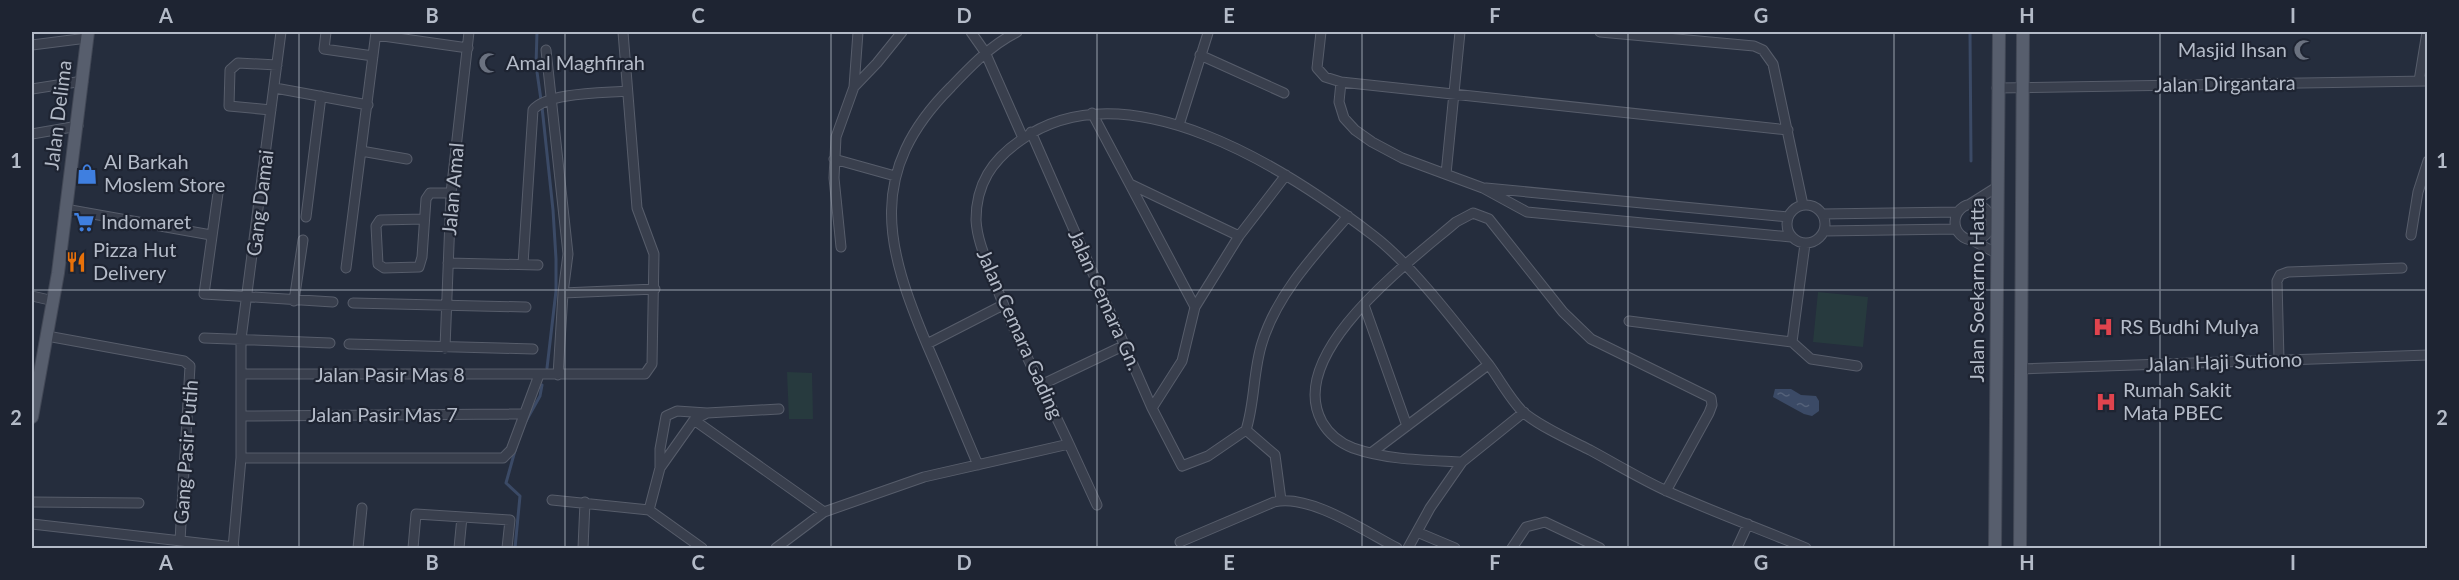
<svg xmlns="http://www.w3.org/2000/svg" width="2459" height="580" font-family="Lato,sans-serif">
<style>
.pitch{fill:#273a3e}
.water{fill:url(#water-ripples)}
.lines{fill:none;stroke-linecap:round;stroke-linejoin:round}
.stream{stroke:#3b4a66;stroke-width:3}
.minor-casing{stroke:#575d6b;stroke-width:11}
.major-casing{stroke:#424856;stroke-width:14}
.minor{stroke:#393f4d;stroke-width:9}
.major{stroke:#575e6d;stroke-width:12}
.grid{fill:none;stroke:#b4bbc8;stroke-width:1.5;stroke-opacity:0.55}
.labels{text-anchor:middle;stroke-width:4.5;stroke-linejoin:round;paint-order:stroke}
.poi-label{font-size:20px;fill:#b4bbc8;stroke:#1e2432;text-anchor:start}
.street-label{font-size:20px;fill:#b4bbc8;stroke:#1e2432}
.neatline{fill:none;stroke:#b4bbc8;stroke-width:2}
.grid-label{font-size:20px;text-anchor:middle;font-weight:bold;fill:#b4bbc8}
</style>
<defs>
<pattern id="water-ripples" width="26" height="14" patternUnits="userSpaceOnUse" patternTransform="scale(1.5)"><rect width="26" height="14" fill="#3b4a66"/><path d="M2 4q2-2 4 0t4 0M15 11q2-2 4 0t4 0" fill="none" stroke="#55627a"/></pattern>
</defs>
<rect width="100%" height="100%" fill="#252d3d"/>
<path class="pitch" d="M1818,292L1868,297L1863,347L1813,342Z
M787,372L812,373L813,419H789Z"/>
<path class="water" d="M1775,389H1791L1801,395L1816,396L1819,401V411L1812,416L1804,414L1773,397Z"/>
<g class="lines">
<path class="stream" d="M537,32L536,65L541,100
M1970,32L1971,161
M542,107L553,210L556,259V291L547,368
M526,421L540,396L542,385
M515,548L520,496L506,483L516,447"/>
<g class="minor-casing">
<path id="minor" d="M326,32L324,49L373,56
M971,32L985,52L1023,138
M1321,32L1317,68L1325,77L1341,82L1339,102L1344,118L1355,130L1372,142L1402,158L1483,188L1527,212L1791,237
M1600,32L1754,46L1763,50L1773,64L1803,205
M376,35L468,48
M32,45L87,38
M546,50L568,254L563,293
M1200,55L1284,93
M2419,81L2427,32
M1341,82L1788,130
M854,87L858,32
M275,88L368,105
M1997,88L2428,81
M32,89L83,81
M271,110L229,106L230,70L238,63L277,65
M1092,113L1195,307
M1179,125L1208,33
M1031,132L1152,408L1182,466L1208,456L1246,430C1255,402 1253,371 1262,343C1277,294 1315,254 1348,216
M32,134L78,126
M361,151L407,159
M834,159L895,176
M1446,174L1460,32
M1130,184L1239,236
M219,186L204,294L333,302
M1486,188L1788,217
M1970,204L1997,187
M1955 222a18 18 0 1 1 36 0a18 18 0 1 1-36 0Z
M1787 224a19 19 0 1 1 38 0a19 19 0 1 1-38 0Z
M65,209L211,235
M1822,214L1958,212
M306,217L321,96
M424,219L380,220L376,226L378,264L384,268L419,267L422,257L426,199L430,193H451
M1824,231L1956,229
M2411,235L2418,192L2428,161
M1970,239L1996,253
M841,247L834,178L836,137L854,87L877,63L902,32
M448,263L538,265
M523,264L533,110C547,92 605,93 627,91
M346,268L376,32
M32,296L54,301
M294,301L303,240
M353,303L526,307
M1364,305L1407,426
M1629,321L1792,342L1805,244
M47,336L184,361L190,366L180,541
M204,338L330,343
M1792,342L1811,359L1857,366
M349,344L533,349
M927,344L1003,305
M445,348L451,193L469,32
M2279,360L2277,281L2280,275L2288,272L2402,268
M2021,369L2428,355
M241,374H645L652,364L654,254L637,208L623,32
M558,375L563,293L655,289
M1041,385L1125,345
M1152,408L1182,361L1195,307L1239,236L1286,175
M242,416L524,414
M701,416L707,413L779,409
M1246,430L1275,455L1281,500
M1069,444L1097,505
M1371,453L1488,365
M241,458H503L511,450L539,375
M1462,462C1425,460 1387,460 1353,448C1340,443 1329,434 1322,422C1284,353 1412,260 1456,222L1473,213L1489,219L1563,312L1591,339L1711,398L1712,405L1709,413L1666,491
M978,465C961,425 945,386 928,347C885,246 866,172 951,87C971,66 991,45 1017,32
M660,468V449L666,416L677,411L707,413
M552,500L649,510L702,548
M32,502L139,503
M649,510L660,468L694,420L824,512
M32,524L234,547
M1417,532L1455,548
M1180,542L1274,502C1309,493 1366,532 1397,548
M233,548L241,458V339L281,32
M358,548L362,508
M413,548L416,514L510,520L507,548
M459,548L462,517
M583,548L585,502
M776,548L824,512L924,477L1069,444C1043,388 1013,333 992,275C985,257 977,239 976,220C976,184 992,160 1021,140C1127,65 1287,169 1374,236C1413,266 1458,326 1489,365C1500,380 1510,399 1523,412C1539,426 1570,440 1590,450C1616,464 1642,480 1669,492C1714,512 1760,529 1806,548
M1408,548L1430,508L1462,462L1524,412
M1512,548L1526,527L1545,522L1600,548
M1737,548L1748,524"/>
</g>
<g class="major-casing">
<path id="major" d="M32,417L58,273L88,32
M1995,548L1999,32
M2020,548L2023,32"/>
</g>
<use href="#minor" class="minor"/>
<use href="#major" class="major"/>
</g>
<path class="grid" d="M299,32V548M565,32V548M831,32V548M1097,32V548M1362,32V548M1628,32V548M1894,32V548M2160,32V548M32,290H2428"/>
<defs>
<g id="mosque-bare" transform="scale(1.62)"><path d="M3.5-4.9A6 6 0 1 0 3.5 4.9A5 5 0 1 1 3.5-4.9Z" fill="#6b7280" stroke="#1e2432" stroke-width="2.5" paint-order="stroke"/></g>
<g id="shop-bare" transform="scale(1.62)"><path d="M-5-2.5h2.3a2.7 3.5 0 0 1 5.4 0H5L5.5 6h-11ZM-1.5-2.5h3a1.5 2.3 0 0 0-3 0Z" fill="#3f7fe0" stroke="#1e2432" stroke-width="2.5" paint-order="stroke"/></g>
<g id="supermarket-bare" transform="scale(1.62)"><path d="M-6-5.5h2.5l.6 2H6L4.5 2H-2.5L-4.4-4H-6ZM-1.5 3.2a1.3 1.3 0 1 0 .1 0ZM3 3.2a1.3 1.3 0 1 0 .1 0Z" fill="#3f7fe0" stroke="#1e2432" stroke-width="2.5" paint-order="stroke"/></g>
<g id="restaurant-bare" transform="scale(1.62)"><path d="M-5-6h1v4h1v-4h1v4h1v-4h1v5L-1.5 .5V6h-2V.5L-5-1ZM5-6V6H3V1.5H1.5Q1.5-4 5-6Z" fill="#e8710a" stroke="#1e2432" stroke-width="2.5" paint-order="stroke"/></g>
<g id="hospital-bare" transform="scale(1.62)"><path d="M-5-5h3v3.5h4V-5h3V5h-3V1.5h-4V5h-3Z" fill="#e0444e" stroke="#1e2432" stroke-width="2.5" paint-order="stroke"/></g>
</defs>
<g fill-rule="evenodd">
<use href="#mosque-bare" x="2304" y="50"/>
<use href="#mosque-bare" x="489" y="63"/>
<use href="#shop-bare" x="87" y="174"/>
<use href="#supermarket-bare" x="84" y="222"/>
<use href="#restaurant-bare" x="76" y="262"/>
<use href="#hospital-bare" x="2103" y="327"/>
<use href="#hospital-bare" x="2106" y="402"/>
</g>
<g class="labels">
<g class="poi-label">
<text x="2287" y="57" text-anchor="end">Masjid Ihsan</text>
<text x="506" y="70">Amal Maghfirah</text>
<text x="104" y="169">Al Barkah<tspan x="104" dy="23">Moslem Store</tspan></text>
<text x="101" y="229">Indomaret</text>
<text x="93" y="257">Pizza Hut<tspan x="93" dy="23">Delivery</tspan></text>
<text x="2120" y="334">RS Budhi Mulya</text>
<text x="2123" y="397">Rumah Sakit<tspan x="2123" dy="23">Mata PBEC</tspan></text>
</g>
<g class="street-label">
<text transform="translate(2225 84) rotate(-1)" y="7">Jalan Dirgantara</text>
<text transform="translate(58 115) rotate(-83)" y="7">Jalan Delima</text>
<text transform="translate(453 189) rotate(-85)" y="7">Jalan Amal</text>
<text transform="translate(260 203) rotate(-83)" y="7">Gang Damai</text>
<text transform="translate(1977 290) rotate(-90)" y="7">Jalan Soekarno Hatta</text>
<text transform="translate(1105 300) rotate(66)" y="7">Jalan Cemara Gn.</text>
<text transform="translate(1020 334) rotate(66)" y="7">Jalan Cemara Gading</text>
<text transform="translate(2224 362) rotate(-2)" y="7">Jalan Haji Sutiono</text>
<text x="390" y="382">Jalan Pasir Mas 8</text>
<text x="383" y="422">Jalan Pasir Mas 7</text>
<text transform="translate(186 452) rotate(-86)" y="7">Gang Pasir Putih</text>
</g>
</g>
<rect width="2459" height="580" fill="none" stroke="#1e2432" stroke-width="66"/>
<rect x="33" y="33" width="2393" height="514" class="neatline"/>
<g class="grid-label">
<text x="166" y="23">A</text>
<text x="432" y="23">B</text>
<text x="698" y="23">C</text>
<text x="964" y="23">D</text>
<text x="1229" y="23">E</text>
<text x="1495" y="23">F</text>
<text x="1761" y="23">G</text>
<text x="2027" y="23">H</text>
<text x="2293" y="23">I</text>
<text x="16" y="168">1</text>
<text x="2442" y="168">1</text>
<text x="16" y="425">2</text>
<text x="2442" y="425">2</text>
<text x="166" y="570">A</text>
<text x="432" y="570">B</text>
<text x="698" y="570">C</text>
<text x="964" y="570">D</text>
<text x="1229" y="570">E</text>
<text x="1495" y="570">F</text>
<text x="1761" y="570">G</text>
<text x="2027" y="570">H</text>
<text x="2293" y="570">I</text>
</g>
</svg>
